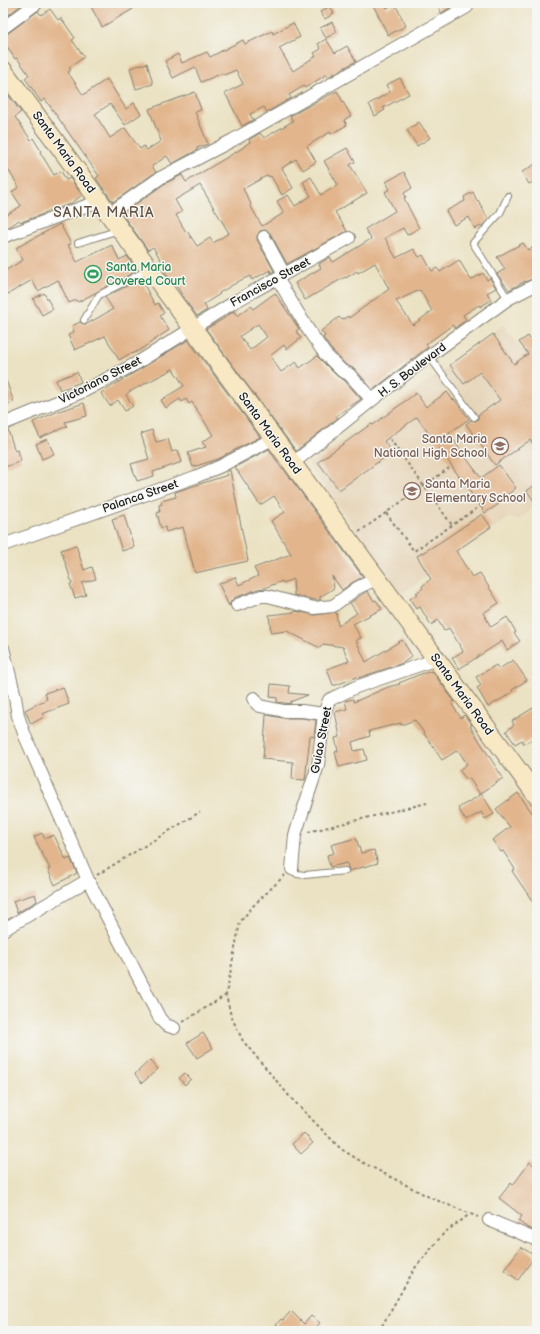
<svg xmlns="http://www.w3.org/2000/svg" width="540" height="1334" font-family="'Balsamiq Sans',sans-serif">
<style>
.built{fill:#e6d4b7}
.building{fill:#e2b58c;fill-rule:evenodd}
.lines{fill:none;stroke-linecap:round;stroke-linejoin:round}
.service-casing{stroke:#847f70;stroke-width:8}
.minor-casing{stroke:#847f70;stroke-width:14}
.secondary-casing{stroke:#847f70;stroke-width:20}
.path{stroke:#847f70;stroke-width:2;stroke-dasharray:3 3;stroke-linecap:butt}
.service{stroke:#fff;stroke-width:6}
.minor{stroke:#fff;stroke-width:12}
.secondary{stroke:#f8e8c3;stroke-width:18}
.labels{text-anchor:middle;stroke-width:3;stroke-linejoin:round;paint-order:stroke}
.street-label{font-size:12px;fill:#1c1c1c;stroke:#f6f6f2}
.leisure-label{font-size:12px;fill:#27864d;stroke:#f6f6f2;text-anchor:start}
.education-label{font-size:12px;fill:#785e54;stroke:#f6f6f2;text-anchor:end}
.quarter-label{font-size:14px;letter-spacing:1px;fill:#615243;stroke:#f6f6f2}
</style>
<rect width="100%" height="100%" fill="#f6f6f2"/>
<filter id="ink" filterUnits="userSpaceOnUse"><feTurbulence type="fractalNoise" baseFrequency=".025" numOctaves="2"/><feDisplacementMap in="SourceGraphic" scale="8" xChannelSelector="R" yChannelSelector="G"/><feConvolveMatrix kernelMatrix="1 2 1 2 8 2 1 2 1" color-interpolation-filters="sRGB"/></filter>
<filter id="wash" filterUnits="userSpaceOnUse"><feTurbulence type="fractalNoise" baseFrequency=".012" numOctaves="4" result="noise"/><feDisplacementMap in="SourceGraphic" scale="16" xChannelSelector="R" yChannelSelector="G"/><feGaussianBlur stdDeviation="0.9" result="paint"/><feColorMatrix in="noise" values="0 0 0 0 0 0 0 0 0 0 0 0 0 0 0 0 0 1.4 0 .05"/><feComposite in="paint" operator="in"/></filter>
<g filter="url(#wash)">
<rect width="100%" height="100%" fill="#ebe2c3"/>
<path class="built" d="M503,325L537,370V505L518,520L509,518L401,594L308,464L420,387Z"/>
<g id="blocks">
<path class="building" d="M8,3H24L3,19V6Z
M89,3H131L133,9L102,27Z
M372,3H385L387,8L395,4L406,26L388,35Z
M437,3H457V4L441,13Z
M330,6L334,13L325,19L320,12Z
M50,9L58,20L61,18L75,38L72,40L84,57L69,68L71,70L68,72L83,95L107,79L126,109L134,103L141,114L125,125L110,104L95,114L110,138L125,128L140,149L144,146L147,150L161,141L149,109L195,92L201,110L195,112L208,144L197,148V150L172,164L167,156L152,166L156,172L113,202L96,178L99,176L45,99L41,102L25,78L29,75L17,58L15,59L3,40V35L7,34L38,11L41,15Z
M332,22L337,32L326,38L320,28Z
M293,23L300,37L279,48L293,71L316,56L314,53L321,49L318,44L326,39L335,53L347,46L356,61L328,77L327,74L305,88L304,86L289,95L291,98L267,112L264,107L250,114L253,120L242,126L225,93L243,84L236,70L224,75L223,73L201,82L195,67L173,78L165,61L178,54L182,63L207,52L210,57L243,40L245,44L272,31L273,34Z
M147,63L153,84L136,89L130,68Z
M400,78L409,94L383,108L385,110L375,116L369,104L390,92L386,85Z
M3,88L21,112L15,117L31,140L33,138L41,151L40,152L54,175L61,171L66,180L70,178L82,195L70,204L54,210L53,208L43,214L21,222L19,220L9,227L3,229V217L21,206L12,192L19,187L9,171L3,175Z
M337,91L351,116L344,120L347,125L331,134L330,132L307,146L316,162L303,170L296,159L282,168L293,188L282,195L271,176L269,177L268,175L243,189L251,204L250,205L262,226L284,213L277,201L288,195L295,206L311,196L303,182L311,177L321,195L338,185L324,161L347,148L355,162L350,165L367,193L335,212L347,231L287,264L270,233L265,230L260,231L257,236V240L274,271L271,273L270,270L252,280L250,276L241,280L219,293L220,294L204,304L207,310L197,316L183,297L174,281L172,282L159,264L162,262L153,247L148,250L122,214L164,184L182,175L186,182L244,147V146L250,142L249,140L260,133L264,138L293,121L290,116ZM200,185L229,233L213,243L210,238L197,246L187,231L186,232L176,215L182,212L175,200Z
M419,122L430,138L417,146L407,130Z
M537,163V180L529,184L522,172Z
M404,172L412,188L404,193L406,197L404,198L419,228L407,235L403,228L385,238L396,258L414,249L419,257L423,255L432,271L437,268L440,272L459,260L471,280L483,273L487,280L490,278L496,288L487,293L491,300L480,307L479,305L463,315L466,320L455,328L453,325L426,344L428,347L373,390L355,369L346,365L331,349L326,342L323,337L325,336L321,331L339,317L342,320L348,316L349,318L389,289L375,263L358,273L357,271L346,278L345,277L305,300L295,283L321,268L319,264L330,257L333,262L371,239L365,229L395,211L385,192L390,189L386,182ZM420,290L432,311L413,325L396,301Z
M473,192L477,201L478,200L488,219L483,225L475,229L469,217L454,225L446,211L465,201L464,197Z
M60,224L71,244L68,245L77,262L112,245L119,260L127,256L136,269L135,270L136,271L78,302L76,300L69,303L58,280L38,291L32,280L3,297V272L23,260L16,248Z
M523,243L528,250L537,246V277L525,282V281L509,290L497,274L505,269L497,257Z
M141,279L155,305L158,303L164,313L160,316L169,330L140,350L132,354L131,353L119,360L105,336L75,350L68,335L74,332L72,326L80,322L84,324H87L113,309L105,297Z
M44,293L53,309L42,315L33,299Z
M275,293L299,329L296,331L301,338L287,349L284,345L270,356L281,372L296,362L300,368L317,356L337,376L344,380L361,399L336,416L338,418L296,451L206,329L223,319L234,311L237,316L251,306L253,309ZM258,324L267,337L250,350L240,336Z
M493,334L514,364L528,354L519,342L528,336L536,348L537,347V449L530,440L495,465L466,424L471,420L476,421L478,418V415L500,400L480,372L464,384L450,365Z
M188,340L260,437L227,454L226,453V455L218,459L193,467L188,453L206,447L202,442L213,435L192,402L189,404L186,399L182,402L180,399L166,408L161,400L184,386L173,369L129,392L126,395L133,406L125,411L118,400L110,406L101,393Z
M77,372L81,382L60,390L56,380Z
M4,375L14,402L3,406V376Z
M447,392L453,400L454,399L469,419L449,433L464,455L481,478L499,465L516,488L498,502L499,504L485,513L417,417L384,441L392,452L339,490L318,462L371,424L373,425L416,393L426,407Z
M84,403L87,416L65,422L67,426L40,438L33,422L59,411Z
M8,430L15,451L18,450L21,461L5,467L3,462V431Z
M152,430L156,442L168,439L172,452L178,450L182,462L153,472L154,476L137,481L131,464L149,459L141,434Z
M47,439L54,454L42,459L36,444Z
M269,449L282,469L283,468L363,577L353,582L342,590L332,576L334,588L320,597V600H315L294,595L293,579L283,583L282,581L265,588L258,589L234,598L231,601L229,606L219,584L235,577L239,585L258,576L254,568L291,554L271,521L285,512L274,496L260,505L235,467Z
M230,470L248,561L195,573L183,527L166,532L165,527L161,528L157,513L160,512L159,505L162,504L161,501L176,497L175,492L228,475L226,472Z
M537,483V505L527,491Z
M482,514L491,527L456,551L472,577L480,573L499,603L483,613L491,627L507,617L516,632L514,633L520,641L507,650L502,641L459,669L452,658L463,651L449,628L444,631L438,620L431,625L420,607L416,609L410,599L418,594L416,593L423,588L422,586L431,579L417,556L439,543Z
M124,515L134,547L122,551L112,519Z
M76,545L84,570L92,567L96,579L82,583L86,595L75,598L70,584L72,583L61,550Z
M367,591L374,601L376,600L382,609L353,624L361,638L356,640L366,662L402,640L412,656L403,663L358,678L357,677L336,685H333L327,669L349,661L343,647L323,644L320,648L287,631L271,633L269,615L295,612V611L315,615L336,612L338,626L357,613L350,603Z
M513,660L527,680L512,690L513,692L488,707L477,688L481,685L476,677L496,665L499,669Z
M432,671L454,701L451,703L461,718L464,715L472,725L470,726L503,778L480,794L469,778L467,780L459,770L467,764L458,750L442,760L415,720L401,725V723L369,731L370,736L352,742L354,751L364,749L367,760L339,767L335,752L338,751L335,738L340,737L335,712L347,709L345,701L353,699L354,702L388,687L400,684L399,683L421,674Z
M271,684L290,686L289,693L308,695L290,702L291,704L277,702V698L270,697Z
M63,687L69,704L42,714L44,717L31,724L25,710L47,699L45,693Z
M533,708L537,714V736L524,744L522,740L515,744L506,731L514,725L512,721Z
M266,715L283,718H301L316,720L314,737L310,736L305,780L292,779L293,762L263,759Z
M518,793L533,814L537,812V908L512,871L515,869L503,851L501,852L492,840L510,827L496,809Z
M482,794L494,814L485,819L481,812L466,821L458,808Z
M42,833L45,839L54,835L66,860L70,858L77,873L55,885L48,870L50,869L34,837Z
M356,838L361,853L374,850L378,863L349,871L347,863L330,867L327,855L334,853L331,845Z
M35,894L37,901L17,913L13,901Z
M203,1033L213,1048L197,1058L187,1043Z
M150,1060L158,1069L142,1083L135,1074Z
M185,1073L191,1079L185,1085L179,1078Z
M304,1133L313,1143L301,1154L292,1144Z
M530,1162L537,1168V1231L528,1228L518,1221L522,1216L499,1198L511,1183L513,1185Z
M521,1247L535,1256L518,1280L504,1270Z
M291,1311L304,1324L311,1316L320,1323L313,1331H283L276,1325L281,1319L283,1320Z"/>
</g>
</g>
<g filter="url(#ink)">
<use href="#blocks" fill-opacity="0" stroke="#847f70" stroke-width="1"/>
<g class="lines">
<g class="service-casing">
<path id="service" d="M508,196L500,213L473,243L508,299
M78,243L119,230
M84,320L99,295L148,270
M429,356L474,417
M3,692L13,688
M292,869L297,874L305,875L345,871"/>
</g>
<g class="minor-casing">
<path id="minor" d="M3,28L37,3
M109,214L160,178L233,140L467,7L464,3
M3,237L99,201
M264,237L284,274
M277,278L309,331L325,354L342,371L349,374L372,400
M3,424L84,391L137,363L236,301L349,238
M293,463L372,400L429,356L508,299L537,284
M3,545L195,477L221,466L274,438
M237,605L261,596H268L314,608L333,606L357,588L378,578
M3,648L15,697L18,716L25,736L88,880L3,930
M254,698L257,704L260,706L284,711H302L324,714
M292,869L295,835L318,765L324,714L329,700L356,687L437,659
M88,880L160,1019L166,1025L174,1028
M489,1220L537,1240"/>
</g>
<g class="secondary-casing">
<path id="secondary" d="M3,70L537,796"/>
</g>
<path class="path" d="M390,439L452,525
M386,513L414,551L479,507
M359,532L449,468
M308,832L427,803
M97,875L200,812
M285,875L254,905L240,922L226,995L231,1016L243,1041L290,1097L341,1149L362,1162L429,1197L478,1217
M183,1022L226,995
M379,1331L415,1268L444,1233L470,1214"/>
<use href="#service" class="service"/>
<use href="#minor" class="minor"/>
<use href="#secondary" class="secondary"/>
</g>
</g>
<defs>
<g id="stadium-ring" transform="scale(0.9)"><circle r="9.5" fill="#f6f6f2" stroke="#2e9e5b" stroke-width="1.5"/><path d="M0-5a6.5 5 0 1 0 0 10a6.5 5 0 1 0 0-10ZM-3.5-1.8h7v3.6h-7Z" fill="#2e9e5b"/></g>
<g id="school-ring" transform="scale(0.9)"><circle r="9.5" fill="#f6f6f2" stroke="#8d6e63" stroke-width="1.5"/><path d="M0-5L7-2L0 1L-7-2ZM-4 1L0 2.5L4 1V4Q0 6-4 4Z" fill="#8d6e63"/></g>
</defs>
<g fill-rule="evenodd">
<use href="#stadium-ring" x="93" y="274"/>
<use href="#school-ring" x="500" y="446"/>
<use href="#school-ring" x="412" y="491"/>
</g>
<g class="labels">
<g class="street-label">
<text transform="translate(64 152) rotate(54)" y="4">Santa Maria Road</text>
<text transform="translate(270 282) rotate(-29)" y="4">Francisco Street</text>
<text transform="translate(412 370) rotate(-37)" y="4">H. S. Boulevard</text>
<text transform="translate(100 380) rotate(-27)" y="4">Victoriano Street</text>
<text transform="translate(270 433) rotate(54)" y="4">Santa Maria Road</text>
<text transform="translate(140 496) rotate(-19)" y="4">Palanca Street</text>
<text transform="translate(462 694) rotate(54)" y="4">Santa Maria Road</text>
<text transform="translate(321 740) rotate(-79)" y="4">Guiao Street</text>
</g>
<g class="leisure-label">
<text x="106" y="271">Santa Maria<tspan x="106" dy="14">Covered Court</tspan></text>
</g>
<g class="education-label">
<text x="487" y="443">Santa Maria<tspan x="487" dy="14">National High School</tspan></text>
<text x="425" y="488" text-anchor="start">Santa Maria<tspan x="425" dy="14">Elementary School</tspan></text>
</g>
<g class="quarter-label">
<text x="104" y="217">SANTA MARIA</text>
</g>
</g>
<rect width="540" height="1334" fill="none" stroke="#f6f6f2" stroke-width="16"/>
</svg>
